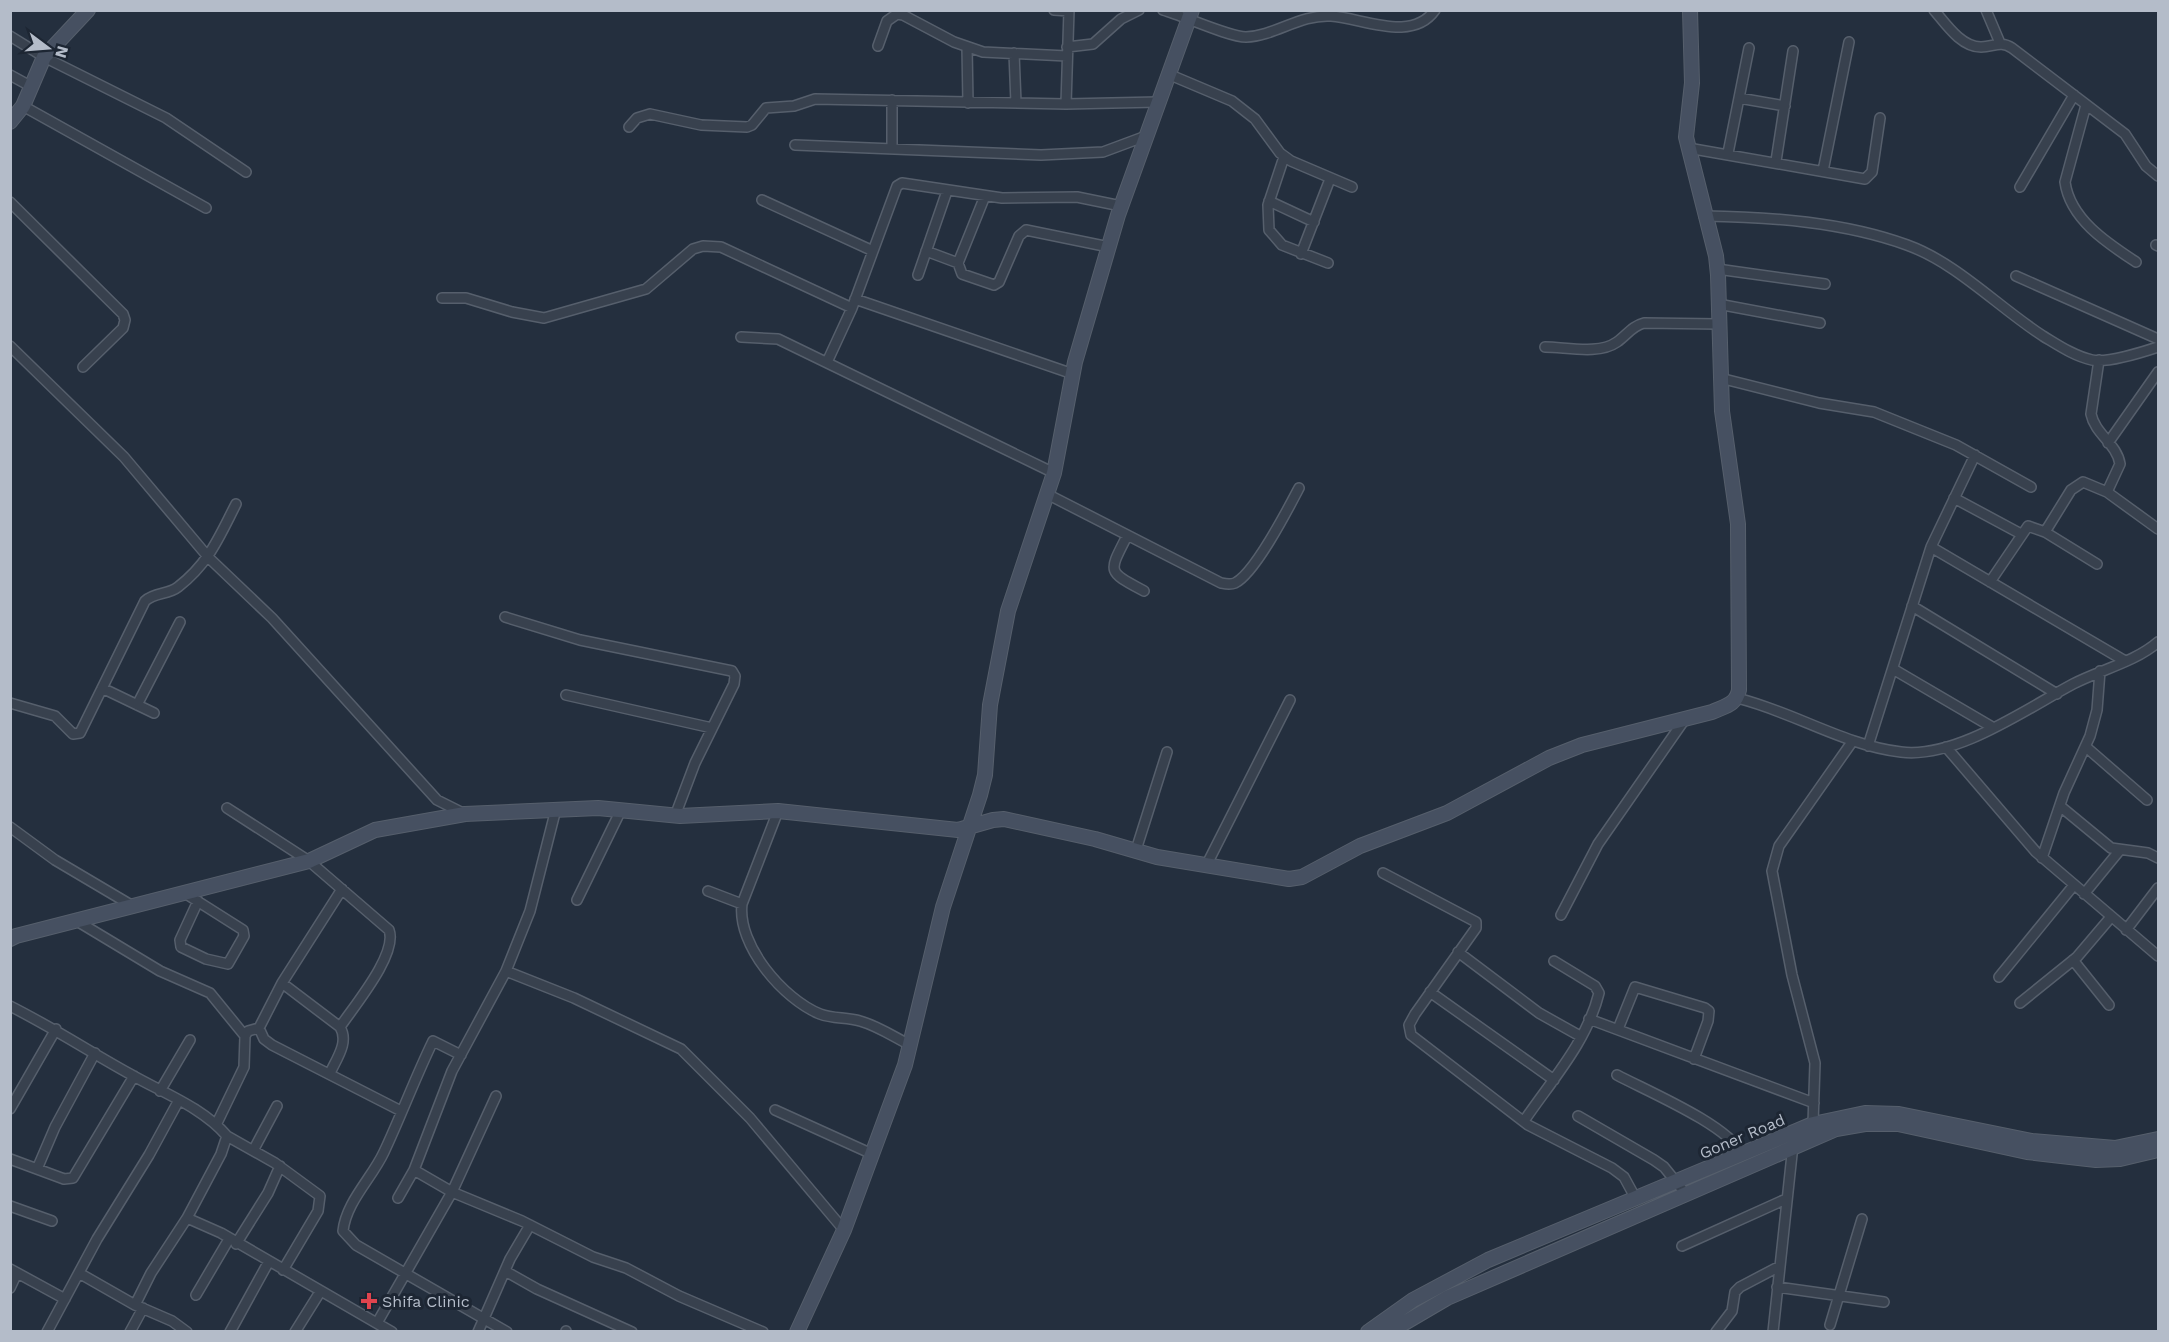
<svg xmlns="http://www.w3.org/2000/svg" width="2169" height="1342" font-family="'Work Sans',sans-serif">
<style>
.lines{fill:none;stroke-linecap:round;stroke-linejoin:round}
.street-casing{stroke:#565f6c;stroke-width:12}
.secondary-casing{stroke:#565f6c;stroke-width:16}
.street{stroke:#38414e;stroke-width:9}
.secondary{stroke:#465061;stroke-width:14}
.health-dot{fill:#e0444e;stroke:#1d2633;stroke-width:2}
.labels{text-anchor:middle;stroke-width:6;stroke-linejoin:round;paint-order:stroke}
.street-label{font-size:16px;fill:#b4bcc9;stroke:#1d2633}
.poi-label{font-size:16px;fill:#b4bcc9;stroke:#1d2633;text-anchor:start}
</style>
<rect width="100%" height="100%" fill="#242f3e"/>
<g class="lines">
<g class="street-casing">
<path id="street" d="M1054,10L1069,11
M1163,10C1184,16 1229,37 1246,37C1275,36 1300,14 1331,16C1363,18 1412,43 1435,10
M1934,10C1946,24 1961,47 1981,47C1994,47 2000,40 2012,48L2125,134L2146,166L2158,176
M1986,10L2000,43
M10,36L44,57L166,118L246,172
M878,46L887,21L897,14L903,15L954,42L983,52L1067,56
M967,47L968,103
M1067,47L1093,44L1121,19L1139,10
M1014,53L1016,103
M1168,74L1232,101L1255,119L1280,153L1291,161L1352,187
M10,75L32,87
M1739,98L1785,106
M892,100V148
M1066,104L1069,10
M2086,105L2065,182C2070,219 2107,243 2136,262
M23,106L206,208
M629,127L637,118L650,114L701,125L747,127L752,125L766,108L794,106L815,99L1066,104L1158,102
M795,145L1041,155L1103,152L1146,136
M1688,148L1865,179L1872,172L1880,118
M1728,153L1749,48
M1284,157L1268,205L1269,230L1282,245L1328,263
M1776,161L1793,51
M1823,171L1849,42
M2020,187L2074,95
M985,196L958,263L962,274L994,285L999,282L1019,236L1026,230L1109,247
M762,200L873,251
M1269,201L1314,222
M10,202L123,314L125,320L123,328L83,367
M1704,216C1771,217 1844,222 1907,245C1957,263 1998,307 2043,336C2058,345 2074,356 2092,360C2107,363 2143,352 2158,347
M2156,245L2158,246
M926,251L958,263
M1301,254L1330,179
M1717,269L1825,284
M918,275L947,191
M2016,276L2158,339
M442,298H466L512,312L544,318L646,289L693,249L703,246L721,247L852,308
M855,299L1073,374
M1718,304L1820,323
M741,337L778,339L1054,473
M10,346L124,457L209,558L272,618L437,800L465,814
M1545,347C1566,347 1599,355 1617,342C1627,335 1632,326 1644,323L1718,324
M828,360L852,308L897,186L902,183L1002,198L1077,197L1121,206
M2099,360L2091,414C2095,434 2117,444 2120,464L2107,492
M1720,378L1819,403L1874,412L1956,445L2031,487
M2108,443L2158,372
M1047,494L1221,583C1226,584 1230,585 1235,583C1255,573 1288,509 1299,488
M1954,498L2021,534
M2045,532L2071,490L2083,482L2107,492L2158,529
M1127,536C1108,573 1107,571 1144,591
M1931,547L2125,661
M1990,582L2028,526L2045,532L2097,564
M1912,606L2057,694
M505,617L580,640L732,671L735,676L734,684L695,763L675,816
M1893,669L1992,727
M102,688L154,713
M566,695L712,728
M1737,698C1794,712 1843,745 1901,752C1956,759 2026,709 2073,684C2100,670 2135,662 2158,642
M10,703L55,716L73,734L80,733L145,601C155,592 168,595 178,587C209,563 219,537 236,504
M137,705L180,622
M1868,746L1931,547L1975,455
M1946,747L2036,852L2158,956
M2086,747L2147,800
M2060,806L2111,848L2148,853L2158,858
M227,808L309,861L389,930C398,954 354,1006 340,1027
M556,809L530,911L506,971L452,1071L414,1170L452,1192L522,1221L593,1257L626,1268L679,1296L763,1332
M778,811L742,904C737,945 783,999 820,1014C833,1019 847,1017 860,1021C878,1026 894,1037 910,1045
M10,827L55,860L131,905
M1136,850L1167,752
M2042,858L2064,793L2090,736L2097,710L2100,671
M1206,866L1290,700
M1383,873L1476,922V928L1415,1014L1409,1025L1411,1035L1528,1125L1612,1168L1624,1177L1636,1199
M342,889L282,983L259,1028L264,1039L272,1045L401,1111
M708,891L742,904
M183,892L243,930L244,936L228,964L206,959L181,947L180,940L198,901
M2084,894L2120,850
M577,900L621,810
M1561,915L1598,844L1685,719
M77,921L160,971L210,993L245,1036
M2126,930L2158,888
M1458,952L1539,1013L1580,1036
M2073,960L2109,1005
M506,971L574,998L681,1049L750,1118L844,1230
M1999,977L2074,885
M282,983L340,1027C349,1042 337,1058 330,1073
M1430,992L1554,1080
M2020,1003L2077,957L2111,917
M10,1006C52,1027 90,1052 130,1074C163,1093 202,1107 227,1136L221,1154L187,1218L221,1233L392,1332
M1589,1019L1814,1103
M1618,1029L1635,987L1705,1008L1709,1011L1708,1021L1694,1059
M461,1055L433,1041C415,1078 401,1116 384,1152C372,1178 346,1202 343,1231L356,1245L507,1332
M1617,1075C1647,1091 1728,1125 1742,1154
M160,1091L190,1040
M10,1109L56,1029
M775,1110L872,1154
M1578,1116L1654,1160L1664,1167L1685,1193
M1524,1121C1551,1081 1587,1042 1599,993L1595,986L1554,961
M217,1123L244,1067L245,1036L248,1031L259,1028
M1813,1124L1815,1063L1792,975L1772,871L1779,846L1852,742
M227,1136L275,1163L320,1196L318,1211L283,1270
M254,1149L277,1106
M10,1159L64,1179L73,1178L134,1076
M37,1169L55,1127L95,1053
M398,1198L414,1170
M10,1206L52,1221
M236,1244L268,1193L280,1166
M1682,1246L1786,1199
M10,1269L65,1299
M505,1271L537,1289L632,1332
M79,1273L135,1305L172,1321L187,1332
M1777,1287L1884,1302
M10,1288L17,1273
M196,1295L229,1239
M135,1305L151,1273L187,1218
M377,1323L452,1192L496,1096
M1830,1325L1862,1219
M47,1332L97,1239L149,1155L179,1100
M130,1332L143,1308
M230,1332L268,1263
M295,1332L320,1292
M478,1332L510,1259L530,1225
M566,1332V1331
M1716,1332L1732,1311L1735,1292L1740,1287L1780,1266
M1773,1332L1793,1145"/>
</g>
<g class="secondary-casing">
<path id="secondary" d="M10,122L23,106L44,57L88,10
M10,939L16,936L309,861L375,830L465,814L598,808L680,816L778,811L958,830L993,820L1004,819L1095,839L1157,857L1289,879L1302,877L1360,846L1447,813L1549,758L1582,745L1712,712C1725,706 1736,705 1739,690L1738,524L1722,411L1718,275L1716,256L1686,137L1692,83L1690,10
M797,1332L844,1230L905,1065L943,907L980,795L985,775L990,705L1008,611L1054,473L1075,362L1118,215L1192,10
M1368,1332L1413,1300L1488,1260L1813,1124L1865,1113L1899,1114L2032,1141L2115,1148L2158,1139
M1389,1332L1447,1298L1836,1129L1865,1124H1898L2027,1152L2096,1160L2120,1159L2158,1150"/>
</g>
<use href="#street" class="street"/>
<use href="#secondary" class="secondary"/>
</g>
<path class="health-dot" d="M366 1292h6v6h6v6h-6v6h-6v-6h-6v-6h6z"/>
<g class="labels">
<g class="street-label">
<text transform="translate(1742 1136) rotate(-23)" y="6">Goner Road</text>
</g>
<g class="poi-label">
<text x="382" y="1307">Shifa Clinic</text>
</g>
</g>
<rect width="2169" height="1342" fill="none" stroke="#b4bcc9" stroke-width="24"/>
<g transform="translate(48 48) rotate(106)" stroke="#1d2633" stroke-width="4.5" paint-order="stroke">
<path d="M0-4.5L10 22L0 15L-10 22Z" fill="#b4bcc9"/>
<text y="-9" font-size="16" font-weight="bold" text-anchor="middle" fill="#b4bcc9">N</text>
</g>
</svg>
